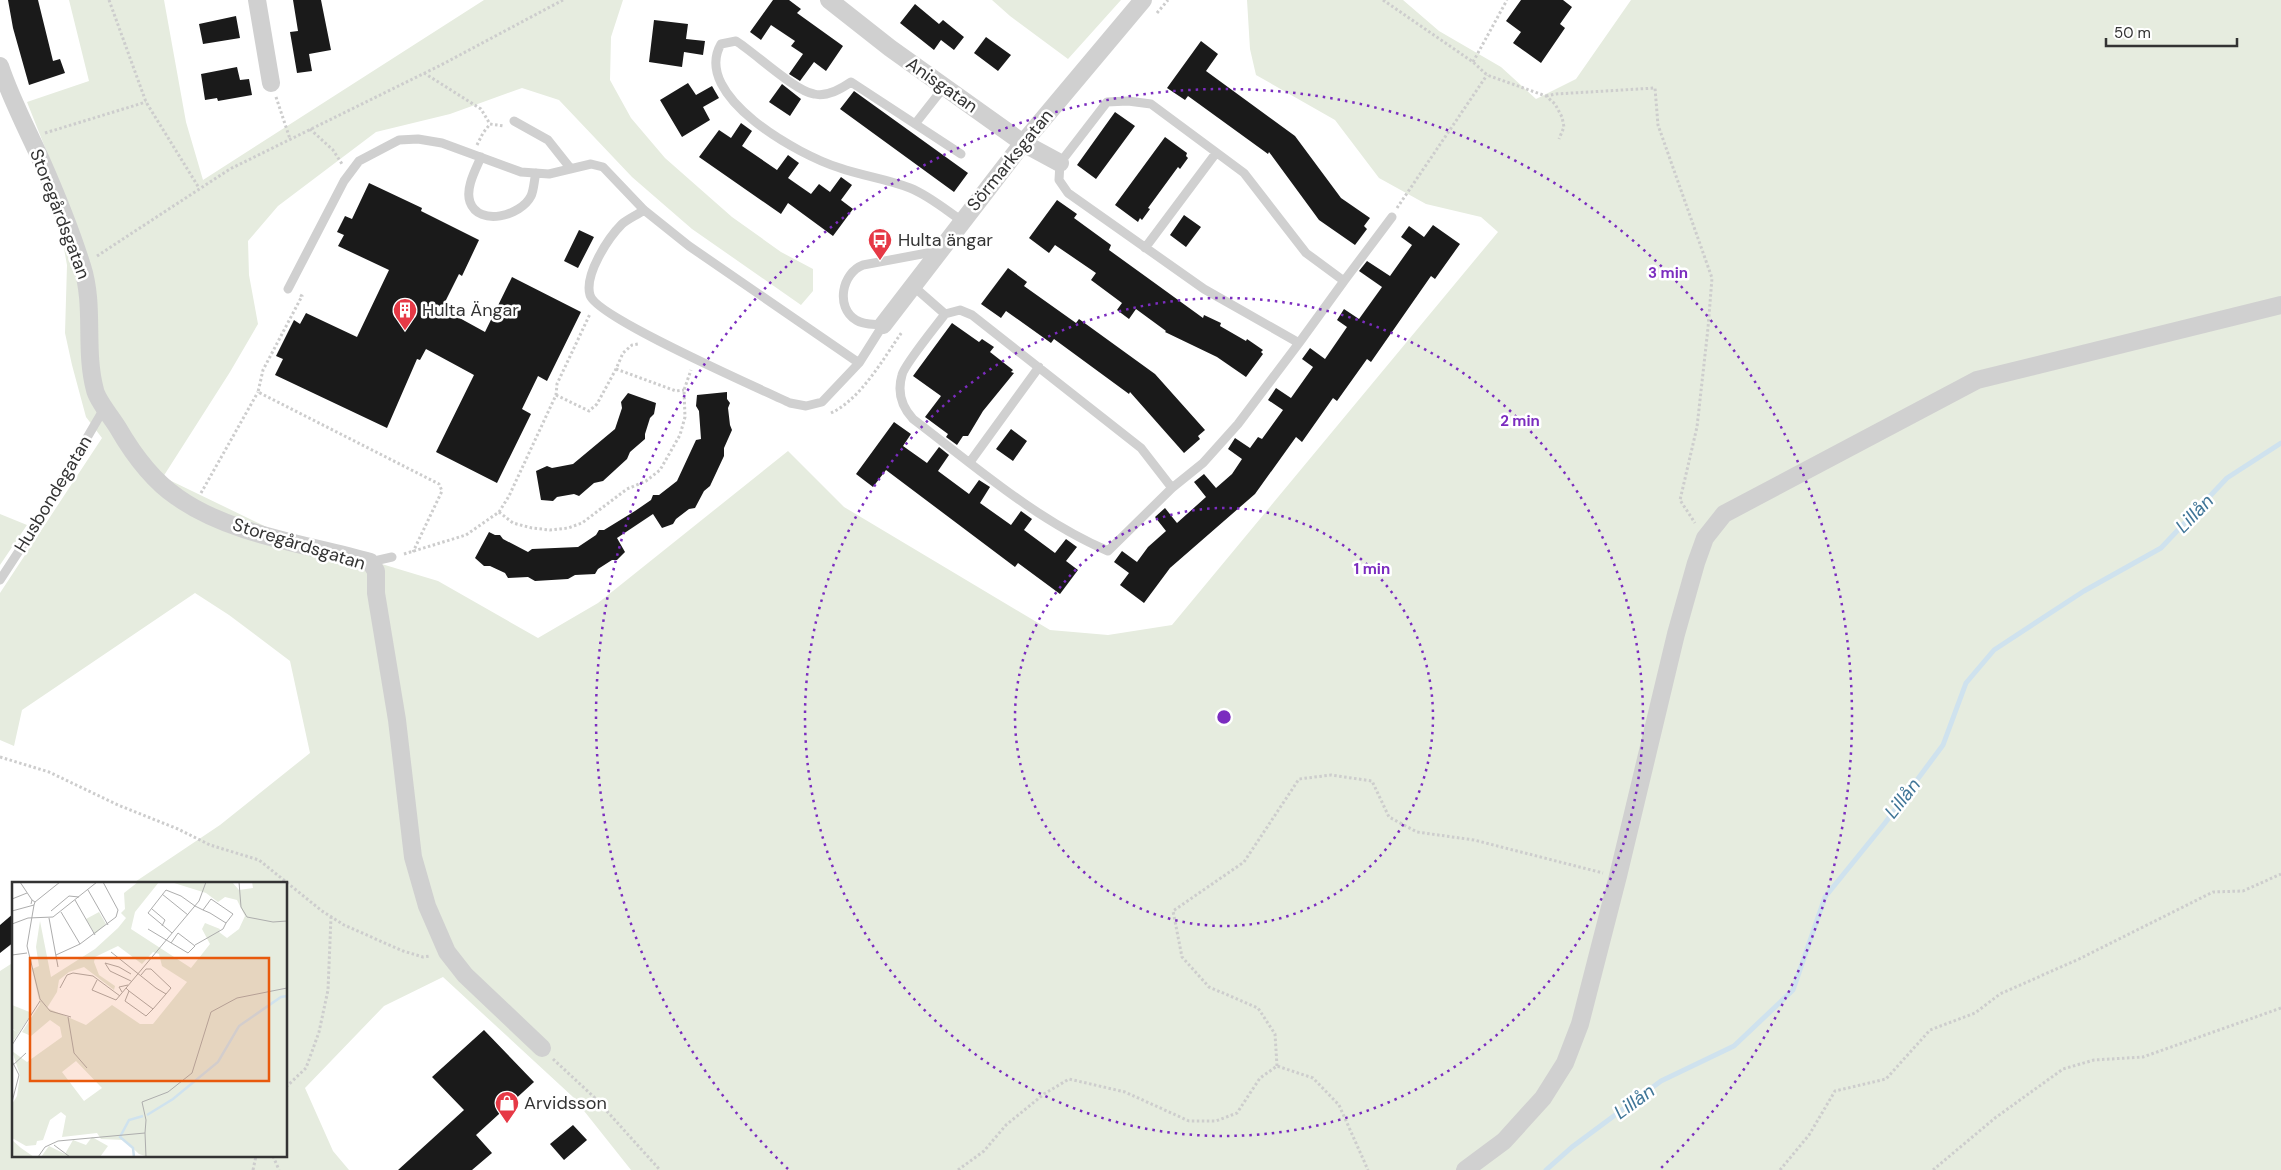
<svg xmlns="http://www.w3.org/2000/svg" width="2281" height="1170" font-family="'DM Sans',sans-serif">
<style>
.green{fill:#e6ecdf}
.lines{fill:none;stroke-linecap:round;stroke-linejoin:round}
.stream{stroke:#cfe2ee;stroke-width:5}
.building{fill:#1a1a1a}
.path{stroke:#cdcdcd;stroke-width:3;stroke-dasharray:2.5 2.5;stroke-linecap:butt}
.lane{stroke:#d0d0d0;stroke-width:9}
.street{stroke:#d0d0d0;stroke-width:18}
.ring{fill:none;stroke:#7b2cbf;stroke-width:2.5;stroke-dasharray:2.5 5}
.labels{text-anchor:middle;stroke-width:5;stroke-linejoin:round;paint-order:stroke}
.street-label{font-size:18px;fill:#333;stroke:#fff}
.poi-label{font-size:18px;fill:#333;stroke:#fff;text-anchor:start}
.water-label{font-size:19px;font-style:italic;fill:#3f7597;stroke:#fff}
.inset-river{fill:none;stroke:#cfe2ee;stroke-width:2.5}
.inset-road{fill:none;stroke:#adadad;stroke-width:1}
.view{fill:#e8590c;fill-opacity:0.15;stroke:#e8590c;stroke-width:2.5}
.inset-edge{fill:none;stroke:#333;stroke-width:2.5}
.centre{fill:#7b2cbf;stroke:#fff;stroke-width:2.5}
.ring-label{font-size:15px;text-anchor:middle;font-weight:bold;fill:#7b2cbf;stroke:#fff;stroke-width:5;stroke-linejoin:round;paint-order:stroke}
</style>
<rect width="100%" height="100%" fill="#fff"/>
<path class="green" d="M69,0H164L186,122L203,180L484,0H623L611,37L610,80L631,118L665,158L732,217L781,252L813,269V291L801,305L692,229L632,177L559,100L522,88L450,114L376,132L278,206L248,241L249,275L258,324L230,372L163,477L279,533L438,581L538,638L598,603L788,451L844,507L1050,630L1108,635L1172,625L1498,232L1481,217L1426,204L1379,178L1335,120L1256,75L1250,49L1247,0H1403L1439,31L1501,67L1536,99L1576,79L1631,0H2281V1170H631L573,1097L443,977L384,1006L305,1088L333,1151L349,1170H0V971L14,962V1156H286V884H132L220,825L310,753L290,661L229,615L195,593L22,710L14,746L0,740V593L102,438L86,417L72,365L65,333L67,265L46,150L27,102L89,81Z
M992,0H1121L1068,59L1010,16Z
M0,514L27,525L0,565Z"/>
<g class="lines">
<path class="stream" d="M1546,1170L1572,1147L1661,1081L1734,1046L1793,990L1825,897L1885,823L1943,745L1966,683L1994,650L2084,591L2161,548L2227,478L2281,443"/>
</g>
<path class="building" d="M8,0H38L53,61L60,59L65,73L29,85L13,28Z
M293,0H321L331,50L309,54L312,71L297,73L290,32L298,31Z
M773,0H789L801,9L797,13L843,46L826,71L814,62L800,81L789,74L803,54L791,46L795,41L771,25L761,40L750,32Z
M1521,0H1563L1572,7L1560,24L1565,28L1541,63L1513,43L1521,32L1506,21Z
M915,4L939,24L943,20L964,37L954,50L941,40L934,50L900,23Z
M236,16L240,38L203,44L199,24Z
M654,20L688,24L686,39L705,41L703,55L684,52L682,67L649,62Z
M986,37L1011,55L998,71L974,53Z
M1201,41L1218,54L1206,71L1295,136L1341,198L1370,218L1364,226L1367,229L1355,245L1319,220L1269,152L1268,154L1188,96L1185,100L1167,88Z
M237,67L240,80L249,79L252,95L218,101L217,98L205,100L201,74Z
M688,83L696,95L712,86L719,98L703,107L710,120L682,137L660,100Z
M782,84L801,99L790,116L769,102Z
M854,91L968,173L954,192L840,109Z
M1115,112L1135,126L1096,179L1077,165Z
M741,123L752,131L742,146L777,170L788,155L799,163L788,178L811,194L819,184L830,192L841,177L852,185L841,200L853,209L833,236L788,203L781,214L699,157L719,130L731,138Z
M1165,137L1187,153L1186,156L1188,158L1180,169L1178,167L1148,208L1150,209L1142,220L1140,218L1138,222L1115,205Z
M369,183L422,208L421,211L479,240L462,276L459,274L443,306L446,308L445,310L485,332L512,277L581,312L547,381L538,376L522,409L531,414L497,483L436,452L474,375L426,349L420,360L417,359L387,428L275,375L283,359L276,356L294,320L300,324L306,313L357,337L389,270L338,246L344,235L337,232L345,216L352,219Z
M1057,200L1077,214L1074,218L1111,245L1109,250L1145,276L1203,318L1204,315L1221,323L1220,326L1246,341L1247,339L1263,350L1261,352L1263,354L1246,377L1217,357L1165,332L1166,331L1136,309L1129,319L1117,310L1122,303L1091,280L1096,273L1055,245L1049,253L1029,238Z
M1184,215L1201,227L1186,247L1170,235Z
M1433,225L1460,244L1435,279L1431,276L1371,362L1367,359L1337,401L1333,398L1302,442L1296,437L1255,494L1170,568L1144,603L1120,585L1129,573L1114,562L1122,551L1137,562L1148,547L1166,531L1155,517L1165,508L1177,523L1206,497L1194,482L1204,474L1216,488L1232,474L1242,459L1228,449L1235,438L1250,448L1258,437L1262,439L1283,410L1268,400L1276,388L1291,398L1313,367L1302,359L1310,348L1325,359L1347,327L1337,320L1344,309L1359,319L1382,287L1359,271L1367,261L1390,276L1412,245L1401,237L1409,226L1424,237Z
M579,230L594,237L578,268L564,261Z
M1008,268L1027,282L1024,286L1076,323L1079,319L1155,374L1205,430L1198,436L1200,439L1184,453L1130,392L1129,394L1054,339L1051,343L1006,311L1001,318L981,304Z
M952,323L979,342L982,339L994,347L990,352L1013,370L1011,372L1014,373L983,411L968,436H963L957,445L946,437L948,434L925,417L941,396L913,376Z
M727,392V399L730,403L728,408L730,425L732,430L724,448V456L710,486L704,491L695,508L689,509L676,519L673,524L662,528L653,514L617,538L625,552L617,560H612L598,569L595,574L575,575L568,579L535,581L528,577L508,578L505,573L490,566H484L475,558L489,532L495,535H500L503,539L528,552L532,549L578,547L596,535L599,530H604L635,511L651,500L653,495H659L677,481L696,440L701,439L699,411L696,406L697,395Z
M628,393L656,403L654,414L650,418L645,434V439L630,452L627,459L603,481L594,483L579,496L574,494L557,497L553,501L541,500L536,471L547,466L552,468L573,464L615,429L622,408L621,402Z
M894,422L911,434L903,446L927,463L939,447L949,455L938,471L969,494L979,480L990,487L980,503L1011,525L1021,511L1032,519L1024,530L1055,553L1066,539L1077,547L1066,561L1078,570L1060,594L1018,563L1015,567L886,470L873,487L856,474Z
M1011,429L1027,441L1013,461L996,449Z
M14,913V942L0,953V925Z
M484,1030L534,1082L476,1135L492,1153L472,1170H398L464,1110L432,1077Z
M573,1125L587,1140L564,1160L550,1144Z"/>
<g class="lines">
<path class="path" d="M109,0L146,102L199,188
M1383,0L1473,62L1487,75L1546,96L1555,104L1562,117L1564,127L1559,139
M1157,13L1168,0
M1473,62L1507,0
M424,73L481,109L490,124L504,126
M1546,96L1556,94L1655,88L1658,125L1712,278L1708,328L1697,427L1680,500L1695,523
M276,97L290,139
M310,129L333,150L342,164
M45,133L146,102
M477,145L483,133L490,124
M1397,208L1487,75
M97,256L230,169L441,65L563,0
M300,295L302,296L263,370L258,392L439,484L442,491L413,552
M616,369L676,391L684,390
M556,395L589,411L597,404L616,369L623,353L632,345L638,344
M831,413C861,399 883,359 902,332
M201,493L258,392
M499,512L513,523L532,528L550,530L568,528L582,523L627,489L646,481L660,470L680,435L685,417L684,390L691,370
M404,554L466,535L499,512L509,496L556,395L557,384L590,314
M0,757L49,772L118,805L178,829L210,845L259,860L322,911L344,925L403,951L423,957L430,956
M553,1059L595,1098L660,1170
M1277,1066L1275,1034L1258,1008L1209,987L1182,957L1173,911L1244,862L1299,779L1331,775L1372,781L1389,817L1417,832L1474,840L1603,873
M286,1087L306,1068L319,1032L328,990L331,917
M273,1156L279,1170
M253,1170L256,1156
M958,1170L984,1151L1006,1125L1044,1094L1069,1079L1125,1092L1189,1121H1216L1237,1113L1260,1078L1277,1066L1313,1078L1339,1105L1368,1170
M1780,1170L1809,1135L1835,1091L1886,1079L1930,1030L1975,1013L2000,994L2079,959L2213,892L2243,891L2281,874
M1933,1170L1995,1118L2063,1069L2094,1060L2143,1057L2281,1008"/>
<path class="lane" d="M1128,101L1151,104L1244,173L1306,253L1344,281L1299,343L1204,289L1068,193L1059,180L1060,163L1107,102Z
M514,121L548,140L571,169
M915,124L944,87
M961,154L851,82C841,89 826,97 814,94C795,91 755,53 736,41L721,44C691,96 800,156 840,168C863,176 887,179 910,188C928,195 946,210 962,221
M481,157C476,169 465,188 470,202C479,227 521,216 531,196C534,190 534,180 536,173
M644,210C637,215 628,219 622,224C608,238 584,275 590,295C595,317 761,389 790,403L806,406L822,402L859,363L883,325C874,324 863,325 856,320C835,307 842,273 863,265L938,251
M1145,248L1216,153
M1344,281L1392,217
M913,286L945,314C937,325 904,365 902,375C897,392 901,406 913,419C975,466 1036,520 1108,551L1172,488L1141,448L972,315L960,310L945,314
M288,289L344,181L359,161L399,140L418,139L442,143L521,172L549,174L591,164L603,167L644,210L689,246L859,363
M970,462L1039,367
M1172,488L1203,463L1238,424L1299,343
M370,562L392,557
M0,580L34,528L105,407"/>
<path class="street" d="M257,0L271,83
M829,0L890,48L1023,143L1060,163
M0,66C11,99 27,129 41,160C56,194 71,231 82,266C95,306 84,349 95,390C97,400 112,418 118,428C133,454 152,480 177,497C230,535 308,544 370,562L376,571V593L397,720L413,857L427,906L447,952L465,975L542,1048
M883,325L1023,143L1143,0
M1465,1170L1504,1141L1543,1098L1565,1063L1580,1024L1618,876L1676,634L1696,563L1705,538L1724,514L1977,380L2281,305"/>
</g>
<g class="ring">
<circle cx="1224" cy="717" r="209"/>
<circle cx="1224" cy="717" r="419"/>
<path d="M788 1169A628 628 0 1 1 1660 1169"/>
</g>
<defs>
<g id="bus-pin" transform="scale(1.25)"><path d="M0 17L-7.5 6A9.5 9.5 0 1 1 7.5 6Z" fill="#e63946" stroke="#fff"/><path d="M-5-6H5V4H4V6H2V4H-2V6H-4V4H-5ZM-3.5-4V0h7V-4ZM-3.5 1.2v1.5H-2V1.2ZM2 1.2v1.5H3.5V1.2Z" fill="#fff"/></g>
<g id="building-pin" transform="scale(1.25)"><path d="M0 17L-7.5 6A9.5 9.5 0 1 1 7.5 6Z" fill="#e63946" stroke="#fff"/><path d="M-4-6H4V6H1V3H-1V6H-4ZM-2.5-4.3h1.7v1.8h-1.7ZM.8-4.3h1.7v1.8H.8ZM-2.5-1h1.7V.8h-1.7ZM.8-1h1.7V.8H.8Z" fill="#fff"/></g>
<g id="shop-pin" transform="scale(1.25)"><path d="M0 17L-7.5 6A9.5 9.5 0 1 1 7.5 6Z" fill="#e63946" stroke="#fff"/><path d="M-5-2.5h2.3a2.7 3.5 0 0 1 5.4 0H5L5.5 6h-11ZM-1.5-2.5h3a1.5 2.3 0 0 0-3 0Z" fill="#fff"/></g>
</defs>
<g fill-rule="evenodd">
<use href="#bus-pin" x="880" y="240"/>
<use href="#building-pin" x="405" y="310"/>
<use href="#shop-pin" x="507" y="1103"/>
</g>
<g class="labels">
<g class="street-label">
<text transform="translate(942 85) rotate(35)" y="6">Anisgatan</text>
<text transform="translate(1010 160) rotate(-51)" y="6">Sörmarksgatan</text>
<text transform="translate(60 214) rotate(69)" y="6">Storegårdsgatan</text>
<text transform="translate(53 494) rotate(-59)" y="6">Husbondegatan</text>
<text transform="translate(299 544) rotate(17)" y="6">Storegårdsgatan</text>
</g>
<g class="poi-label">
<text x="898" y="246">Hulta ängar</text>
<text x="422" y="316">Hulta Ängar</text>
<text x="524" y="1109">Arvidsson</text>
</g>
<g class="water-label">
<text transform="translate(2194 513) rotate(-46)" y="7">Lillån</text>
<text transform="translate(1902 798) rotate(-52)" y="7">Lillån</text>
<text transform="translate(1634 1101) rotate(-36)" y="7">Lillån</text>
</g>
</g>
<g transform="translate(12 882)">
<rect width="275" height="275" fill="#fff"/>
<path d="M126,0H147L123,30L119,47L179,86L198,62L190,47L193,41L208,47L207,50L215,56L227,47L233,34L225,18L213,15L206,20L194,11L159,0H220L227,8L241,6L240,0H275V275H136L127,272L112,258L89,257L85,251L50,255L54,234L49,230L38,238L31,258L25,259L24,263L14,264L0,256V222L5,214L8,193L0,169L15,180L50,155L48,145L38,138L19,154L10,150L28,122L20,87L27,84L24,65L28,39L39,95L83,67L106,46L114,36L109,31L113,27L112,11ZM106,64L130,82L141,70L147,72L150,84L175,100L141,142H128L100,123L74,143L35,126L45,110L47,98L57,90L72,85L102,108L103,104L87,93L82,80L83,75ZM64,179L90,206L72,219L50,190ZM87,30L94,42L83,52L74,37ZM0,123L20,131L0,161V147L5,150L0,146ZM80,255L96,264L88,275H29L37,264L53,272L61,258L74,263ZM0,258L9,266L22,275H1Z" fill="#e6ecdf" fill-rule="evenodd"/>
<path class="inset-river" d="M135,233L161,217L206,180L227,144L269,115L275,114M122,275L121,266L108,255L117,238L131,234"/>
<path class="inset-road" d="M8,0L20,18M227,0L229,25L235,35L261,40L275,39M76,8L96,43M150,12L176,33M0,17L15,11M63,18L83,53M23,20L48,0M22,23L15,64L28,117L38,129L59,135M140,27L153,38L150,44M0,29L22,23L23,20L20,18L19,22M39,29L57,14L67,15M49,30L68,62M37,36L46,85M0,42L16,36L41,35L85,0M136,47L176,71L183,64L166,51L159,61M160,51L136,31L154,8L169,14L183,24L191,28L198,31L214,41L221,32L199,17L191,28M183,63L211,47L214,41M99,70L144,106L154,112L159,106L139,87H134L129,93M0,73L15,71M44,73L68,62L104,35L106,28L91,0M119,92L107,85L93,81L98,89L119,99M85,98L80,108L104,118L187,19L194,0M48,106L55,93L61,91L81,94L108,114M114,106L117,109L113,119L134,134L141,127L117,109M110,110L107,105L116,103M141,127L154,112M56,135L62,171L75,186M0,163L28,119M0,179L7,193L0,220M0,184L14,171M133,251L134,275M42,263L58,275M26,275L33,265L46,259L133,251L134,238L130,220L156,210L180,191L199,130L225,116L275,106"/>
<path class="view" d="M18,76H257V199H18Z"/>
<rect width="275" height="275" class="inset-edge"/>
</g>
<circle cx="1224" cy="717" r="8" class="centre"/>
<g class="ring-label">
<text x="1668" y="278">3 min</text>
<text x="1520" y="426">2 min</text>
<text x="1372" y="574">1 min</text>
</g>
<path d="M2106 38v8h131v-8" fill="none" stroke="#333333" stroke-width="2.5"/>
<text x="2114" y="38" font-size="15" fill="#333333" stroke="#ffffff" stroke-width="4" paint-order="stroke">50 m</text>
</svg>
